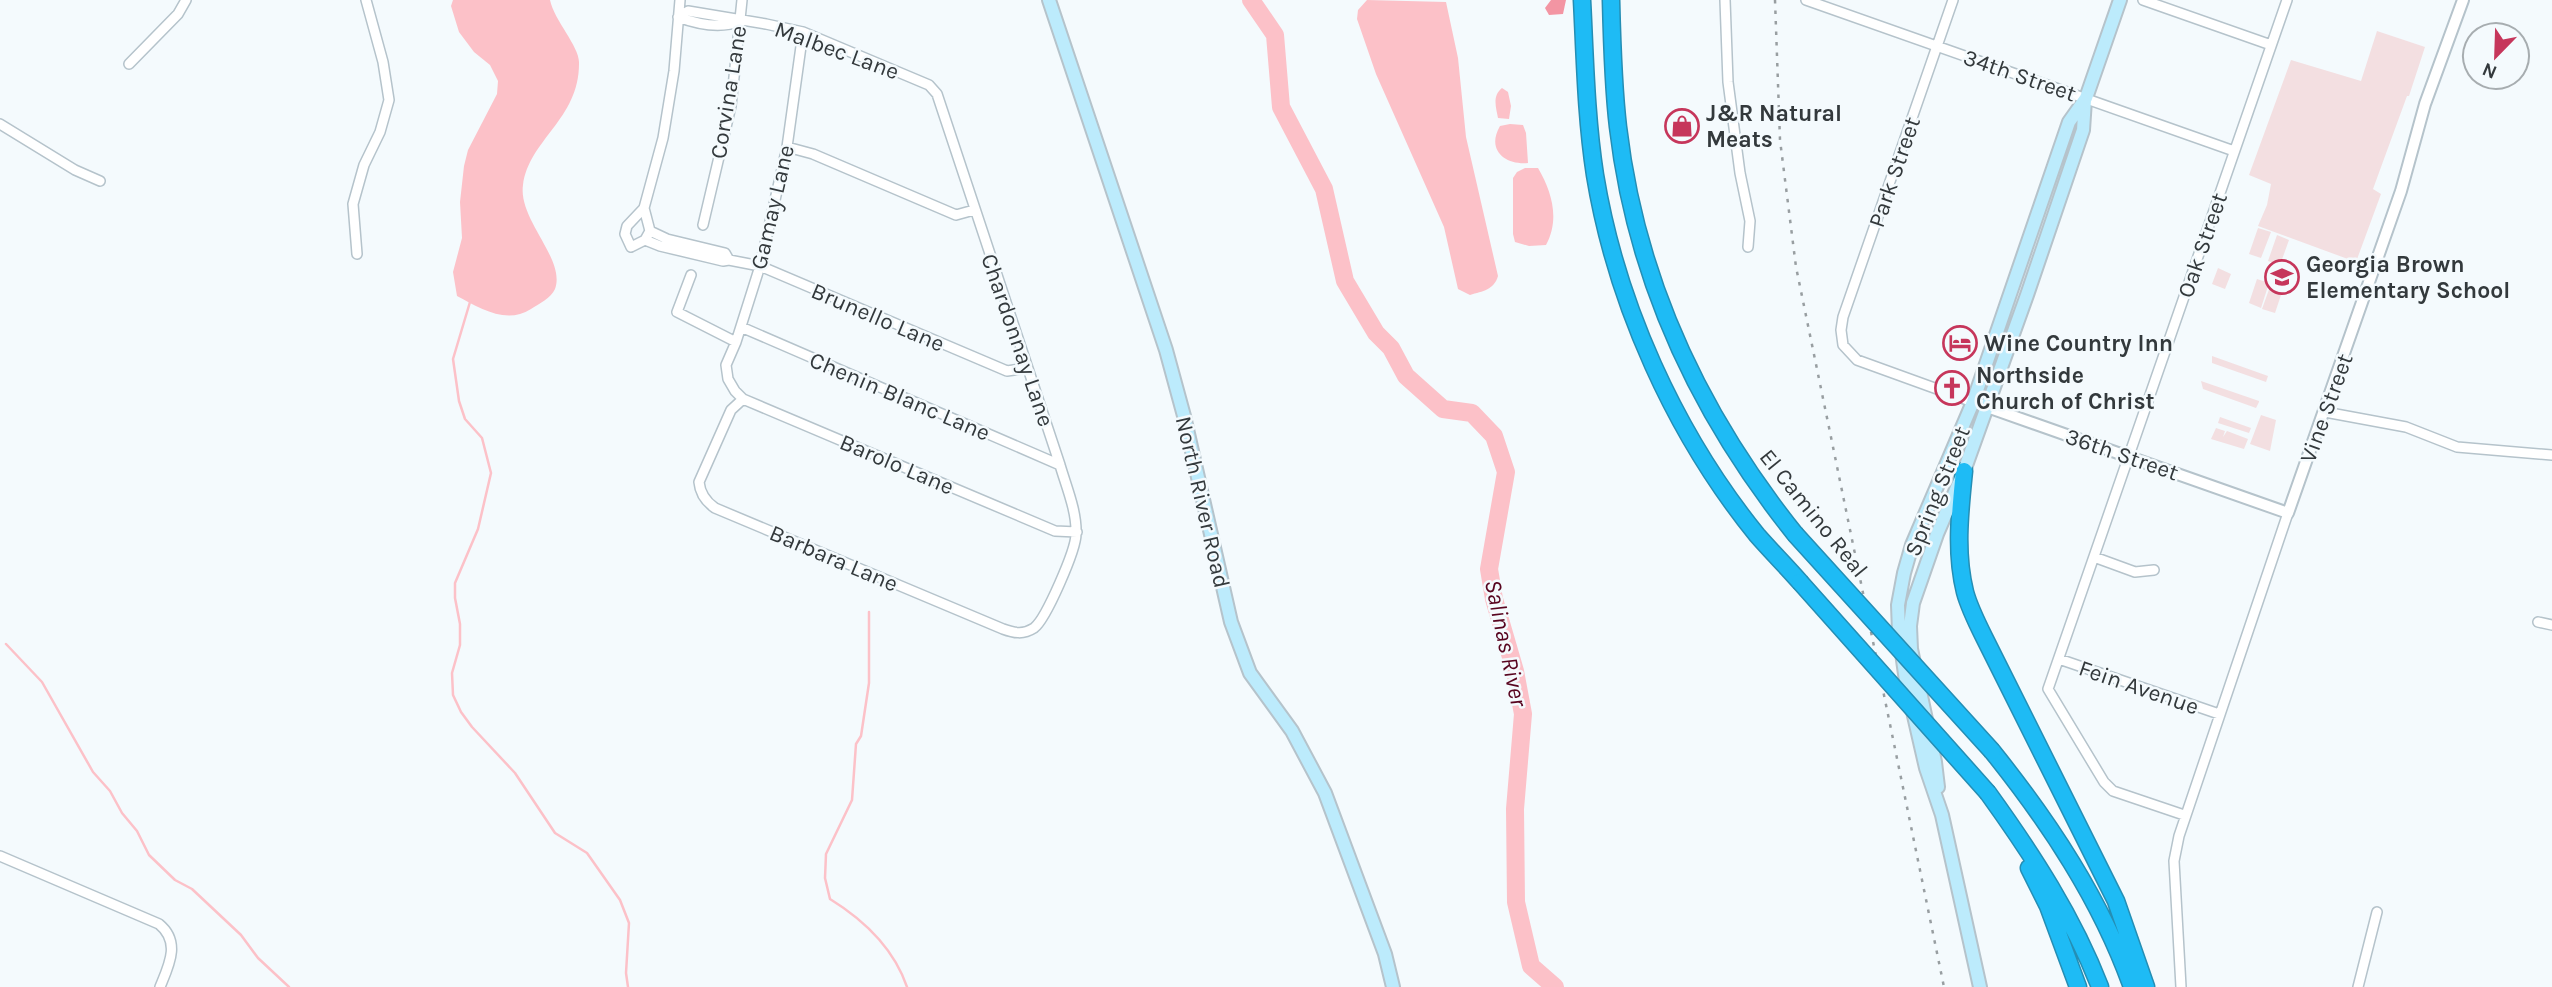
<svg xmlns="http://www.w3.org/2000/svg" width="2552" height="987" font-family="Karla,sans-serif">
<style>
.green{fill:#f3dfe1}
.forest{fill:#f395a3}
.water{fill:#fcc1c8}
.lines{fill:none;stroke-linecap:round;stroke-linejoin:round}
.stream{stroke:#fcc1c8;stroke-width:2.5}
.river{stroke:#fcc1c8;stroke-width:18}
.minor-casing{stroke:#b5c3cb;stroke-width:12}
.tertiary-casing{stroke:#b5c3cb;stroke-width:14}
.secondary-casing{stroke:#b5c3cb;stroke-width:16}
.motorway-casing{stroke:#258eb4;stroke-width:19}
.minor{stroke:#fff;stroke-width:9}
.tertiary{stroke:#fff;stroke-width:10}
.secondary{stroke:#bcebfc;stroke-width:12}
.motorway{stroke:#1ebbf5;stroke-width:16}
.rail{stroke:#989ea1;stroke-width:2.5;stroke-dasharray:3.5 7;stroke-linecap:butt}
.motorway-bridge-casing{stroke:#258eb4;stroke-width:19;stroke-linecap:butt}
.motorway-bridge{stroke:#1ebbf5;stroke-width:16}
.labels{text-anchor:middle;stroke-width:5;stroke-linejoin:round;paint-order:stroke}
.street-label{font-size:23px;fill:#33393c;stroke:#f4fafd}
.poi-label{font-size:23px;font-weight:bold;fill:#33393c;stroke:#f4fafd;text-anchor:start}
.water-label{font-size:24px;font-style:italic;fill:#58041f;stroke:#f4fafd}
</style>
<rect width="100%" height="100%" fill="#f4fafd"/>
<path class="green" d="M2377,31L2425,47L2409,96H2407L2373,189L2381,194L2356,262L2258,226L2267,205L2271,184L2249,175L2291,60L2361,81Z
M2258,228L2271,232L2261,258L2249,254Z
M2277,235L2289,240L2280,265L2268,261Z
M2218,268L2231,274L2225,289L2212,284Z
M2257,279L2269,283L2261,308L2249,303Z
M2271,284L2283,289L2275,313L2262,309Z
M2212,356L2268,376L2266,382L2212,363Z
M2201,381L2259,401V402L2256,408L2203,389Z
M2261,415L2276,420L2270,451L2250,444Z
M2220,417L2251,428L2249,433L2218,423Z
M2216,428L2225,431L2223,437L2227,431L2248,439L2244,449L2211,439Z"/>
<path class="forest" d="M1551,0H1566L1563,14L1549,15L1545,8Z"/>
<path class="water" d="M453,0H550C554,20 579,46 579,62C580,119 529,139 523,185C518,220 566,259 555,289C551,298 539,304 531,309C506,325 480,308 457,296L453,272L462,238L460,202L464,166L468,150L497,94L498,81L490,65L474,52L459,32L451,6Z
M1367,0L1446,2L1458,58L1466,137L1498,276C1494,290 1483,291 1470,295L1458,289L1444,227L1376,74L1357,19L1358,10Z
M1502,88L1508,92L1511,106L1509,119L1498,118C1496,107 1492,96 1502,88Z
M1510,124L1523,125L1526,133L1528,163C1505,165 1486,150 1500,126Z
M1525,168H1538C1552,192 1560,219 1546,245L1529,246L1515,242L1513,234V178L1517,172Z"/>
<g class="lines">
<path class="stream" d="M470,302L453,359L459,401L465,419L482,438L491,473L478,529L455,583V598L460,624V645L452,673L453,695L461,712L472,727L515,773L555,833L587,853L620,900L629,923L626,973L628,987
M869,612V683L861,736L856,744L852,800L826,854L825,878L830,899C864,920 894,949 907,987
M6,644L42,682L93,772L110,791L122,813L137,831L149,855L175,880L192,889L241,935L258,958L289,987"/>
<path class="river" d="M1251,0L1275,35L1281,107L1324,189L1345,281L1376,333L1391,348L1406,376L1443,409L1472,413L1494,436L1506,472L1489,569L1494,599L1515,671L1523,714L1515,809L1516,902L1531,966L1555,987"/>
<g class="minor-casing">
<path id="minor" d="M1725,0L1728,82L1740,173L1750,221L1748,247
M1806,0L2234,151
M1953,0L1843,317L1841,330L1843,345L1857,360L1973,402
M2143,0L2271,45
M678,17L688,11L766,24L803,32L929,85L937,94L1060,465C1066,486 1077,511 1076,534C1076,550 1046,619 1034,628C1023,635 1014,633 1003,629L715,508C705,501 700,493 699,482L731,410L743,399
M678,17C697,24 721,29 740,21
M803,32L787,147L760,266L736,342L726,365L728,379L735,391L743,399L1055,531L1077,532
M129,64L178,14L186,0
M0,124L75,170L100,181
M787,147L813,154L956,215L974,210
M644,208L627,226L625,234L631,247L645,240L650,231L644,208L663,138L674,71L680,0
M703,225L731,106L742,0
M650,231L667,239L725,253L729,260
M645,240L660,246L723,261L729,260L760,266L1007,371L1027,368
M357,254L353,204L364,165L380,132L389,100L383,62L366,0
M691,275L677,312L736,342
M741,327L1060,465
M2325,412L2406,427L2457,447L2552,455
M2094,557L2135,572L2154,570
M2538,622L2552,625
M2059,659L2219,714
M2184,815L2113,791L2104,782L2048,689L2287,0
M0,856L159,924C181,942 169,965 160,987
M2181,987L2174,861L2179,836L2288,513
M2358,987L2377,912"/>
</g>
<g class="tertiary-casing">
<path id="tertiary" d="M1973,402L2288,513L2401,191L2425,104L2463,0"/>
</g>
<g class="secondary-casing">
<path id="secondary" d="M1049,0L1166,350L1184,416L1231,622L1250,673L1292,731L1325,793L1385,954L1393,987
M1938,787L1935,762L1911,649L1910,626L1913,603L1937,534L1964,471L2027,295L2083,130L2085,100
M1980,987L1942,815L1926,768L1906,681L1899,632L1898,605L1904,573L1912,545L1973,402L2069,122L2086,98L2120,0"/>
</g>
<g class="motorway-casing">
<path id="motorway" d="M1582,0C1585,58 1586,117 1595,175C1616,303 1675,434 1757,535C1771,551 1786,566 1800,582
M1611,0C1612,42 1613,85 1618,127C1636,281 1699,414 1795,534
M1964,471C1960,511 1955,552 1965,592C1969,607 1977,623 1984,637L2116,901L2146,987
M1992,751C2049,822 2101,900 2132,987
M1988,793C2032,854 2073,917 2100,987
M2029,868L2048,906L2078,987"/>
</g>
<use href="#minor" class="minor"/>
<use href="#tertiary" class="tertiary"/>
<use href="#secondary" class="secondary"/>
<use href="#motorway" class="motorway"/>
<path class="rail" d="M1775,0L1780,140L1796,267L1944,987"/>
<g class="motorway-bridge-casing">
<path id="motorway-bridge" d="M1795,534L1992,751
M1800,582L1988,793"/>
</g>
<use href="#motorway-bridge" class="motorway-bridge"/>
</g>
<defs>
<g id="shop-ring" transform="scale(1.75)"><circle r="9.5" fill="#f4fafd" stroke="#c6365b" stroke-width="1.5"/><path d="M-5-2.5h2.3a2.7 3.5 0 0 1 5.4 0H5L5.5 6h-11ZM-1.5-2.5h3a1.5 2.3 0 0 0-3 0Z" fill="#c6365b"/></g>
<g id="school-ring" transform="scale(1.75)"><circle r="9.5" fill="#f4fafd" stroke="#c6365b" stroke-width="1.5"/><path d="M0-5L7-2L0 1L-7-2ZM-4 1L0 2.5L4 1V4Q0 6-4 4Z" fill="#c6365b"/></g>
<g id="hotel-ring" transform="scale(1.75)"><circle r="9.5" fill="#f4fafd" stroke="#c6365b" stroke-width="1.5"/><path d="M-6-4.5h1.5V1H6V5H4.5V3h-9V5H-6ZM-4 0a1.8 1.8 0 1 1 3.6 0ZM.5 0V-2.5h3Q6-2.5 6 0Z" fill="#c6365b"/></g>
<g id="church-ring" transform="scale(1.75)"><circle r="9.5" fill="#f4fafd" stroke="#c6365b" stroke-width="1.5"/><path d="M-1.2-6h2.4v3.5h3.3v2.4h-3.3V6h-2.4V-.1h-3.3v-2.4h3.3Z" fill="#c6365b"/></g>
</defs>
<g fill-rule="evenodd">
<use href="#shop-ring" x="1682" y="126"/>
<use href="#school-ring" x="2282" y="277"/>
<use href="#hotel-ring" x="1960" y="343"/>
<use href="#church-ring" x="1952" y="388"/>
</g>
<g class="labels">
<g class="street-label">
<text transform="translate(837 50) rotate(20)" y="8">Malbec Lane</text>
<text transform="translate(2020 75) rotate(19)" y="8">34th Street</text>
<text transform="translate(728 92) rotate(-81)" y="8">Corvina Lane</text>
<text transform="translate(1894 172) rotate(-71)" y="8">Park Street</text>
<text transform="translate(772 207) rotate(-77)" y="8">Gamay Lane</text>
<text transform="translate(2202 245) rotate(-71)" y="8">Oak Street</text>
<text transform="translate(878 317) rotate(23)" y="8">Brunello Lane</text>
<text transform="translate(1018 340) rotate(71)" y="8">Chardonnay Lane</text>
<text transform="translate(900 396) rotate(23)" y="8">Chenin Blanc Lane</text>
<text transform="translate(2326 408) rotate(-70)" y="8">Vine Street</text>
<text transform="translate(2122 454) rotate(19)" y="8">36th Street</text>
<text transform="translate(897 464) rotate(23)" y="8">Barolo Lane</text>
<text transform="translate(1937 491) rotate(-68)" y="8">Spring Street</text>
<text transform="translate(1203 502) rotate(77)" y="8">North River Road</text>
<text transform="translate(1814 513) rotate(51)" y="8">El Camino Real</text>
<text transform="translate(834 558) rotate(23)" y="8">Barbara Lane</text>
<text transform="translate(2139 687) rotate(19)" y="8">Fein Avenue</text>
</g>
<g class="poi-label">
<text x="1706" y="121">J&amp;R Natural<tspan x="1706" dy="26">Meats</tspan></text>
<text x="2306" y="272">Georgia Brown<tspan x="2306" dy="26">Elementary School</tspan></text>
<text x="1984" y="351">Wine Country Inn</text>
<text x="1976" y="383">Northside<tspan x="1976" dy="26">Church of Christ</tspan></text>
</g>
<g class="water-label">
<text transform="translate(1506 643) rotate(78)" y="8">Salinas River</text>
</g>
</g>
<g transform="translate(2496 56) rotate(203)"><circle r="33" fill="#f4fafd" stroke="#a7adb0" stroke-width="2"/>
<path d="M0-5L12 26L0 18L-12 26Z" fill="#c6365b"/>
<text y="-10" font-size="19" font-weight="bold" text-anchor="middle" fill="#33393c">N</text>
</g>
</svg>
